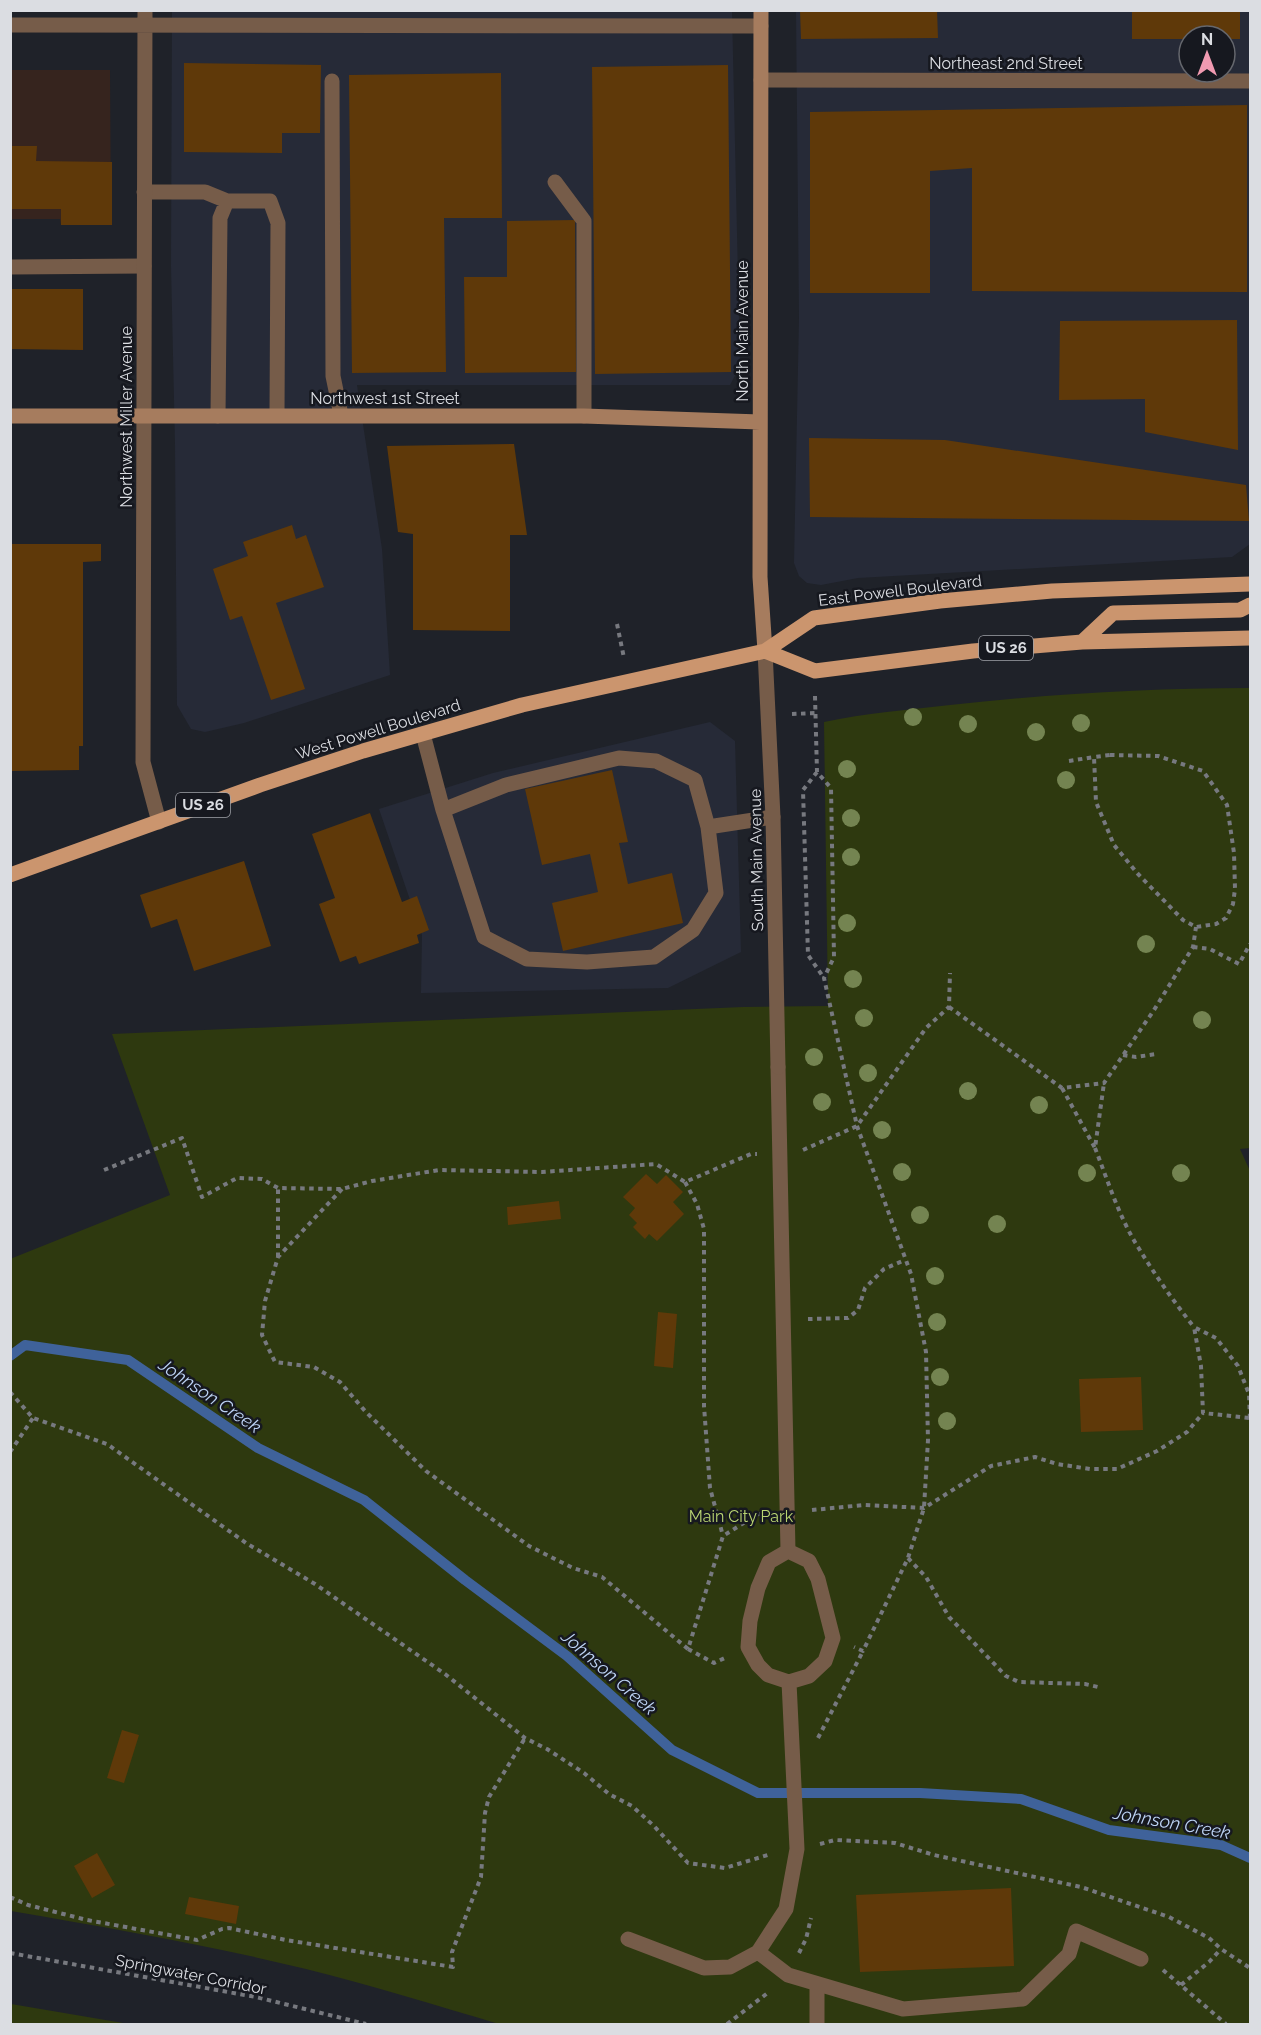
<svg xmlns="http://www.w3.org/2000/svg" width="1261" height="2035" font-family="Raleway,sans-serif">
<style>
.built{fill:#262a37;fill-rule:evenodd}
.education{fill:#36241e}
.green{fill:#2e390f}
.lines{fill:none;stroke-linecap:round;stroke-linejoin:round}
.stream{stroke:#3f629a;stroke-width:10}
.building{fill:#5f3909}
.path{stroke:#77797f;stroke-width:4;stroke-dasharray:4.5 4.5;stroke-linecap:butt}
.lane{stroke:#765c49;stroke-width:15}
.street{stroke:#765c49;stroke-width:15}
.secondary{stroke:#a67c5e;stroke-width:15}
.primary{stroke:#cb956e;stroke-width:15}
.tree{fill:#748451}
.labels{text-anchor:middle;stroke-width:5;stroke-linejoin:round;paint-order:stroke}
.shield{fill:#16181f;stroke:#a0a2a8;stroke-width:1.5}
.shield-label{font-size:15px;font-weight:bold;fill:#dbdde2}
.street-label{font-size:16px;fill:#dbdde2;stroke:#16181f}
.park-label{font-size:16px;fill:#bad572;stroke:#16181f}
.water-label{font-size:18px;font-style:italic;fill:#bdd3f4;stroke:#16181f}
</style>
<rect width="100%" height="100%" fill="#1f2229"/>
<path class="built" d="M172,11H732L740,366L730,385H357L382,549L390,675L244,723L205,732L191,729L177,705L175,444L171,266Z
M796,11H1250V544L1232,557L858,578L821,585L807,583L799,576L794,563L799,318ZM1189,36H1225V72H1189Z
M710,722L735,741L741,952L668,988L421,993L422,935L379,809L493,773Z"/>
<path class="education" d="M10,70H110L111,225H61L60,219H11Z"/>
<path class="green" d="M1250,688V1148L1240,1149L1250,1171V2024H499C435,2005 371,1985 306,1969C208,1945 110,1928 11,1911L10,1259L170,1195L112,1034L743,1007L828,1006L824,722C865,713 908,710 950,705C1050,694 1150,688 1250,688Z
M11,2004L17,2005L129,2024H11Z"/>
<g class="lines">
<path class="stream" d="M10,1356L25,1345L128,1360L258,1448L364,1500L465,1580L567,1656L672,1750L758,1793H920L1021,1799L1109,1830L1221,1845L1250,1858"/>
</g>
<path class="building" d="M800,10H937L938,38L801,39Z
M1132,10H1240V39H1225V36H1189V39H1132Z
M184,63L321,65L320,133H282V153L184,152Z
M728,65L731,372L595,374L592,67Z
M501,73L502,218H444L446,372L352,373L349,75Z
M1247,105V292L972,291V168L930,171V293H810V112Z
M10,146H37L36,161L112,162V225H61V209H10Z
M575,220L576,372L465,373L464,277H507V221Z
M10,289H83V350L10,349Z
M1237,320L1238,450L1145,432V399L1059,400L1060,321Z
M809,438L945,440L1246,485L1249,521L810,517Z
M514,444L527,535H510V631L413,630V534L398,532L387,446Z
M292,525L296,539L306,535L324,587L276,603L305,689L271,700L242,616L230,620L213,569L248,556L243,542Z
M10,544H101V561L83,562V746H79V770L10,771Z
M612,770L628,842L619,843L628,884L672,873L683,923L563,951L552,903L598,892L590,854L542,865L525,789Z
M370,813L402,902L417,896L429,930L417,935L419,943L359,964L356,956L340,962L319,904L335,898L312,834Z
M244,861L271,946L194,971L177,919L151,928L140,895Z
M646,1174L657,1184L666,1175L683,1192L673,1202L684,1214L657,1241L649,1234L645,1239L633,1227L637,1223L629,1215L635,1208L623,1197Z
M559,1201L561,1219L508,1225L507,1207Z
M658,1312L677,1314L673,1368L654,1366Z
M1141,1377L1143,1430L1081,1432L1079,1379Z
M122,1730L139,1735L124,1783L107,1778Z
M97,1853L115,1885L92,1898L74,1866Z
M1011,1888L1014,1966L860,1972L856,1895Z
M189,1897L239,1906L236,1924L185,1914Z"/>
<g class="lines">
<path class="path" d="M617,624L624,658
M815,696L817,772L831,788L834,957L824,978L857,1126L911,1274L926,1352L928,1440L924,1508L908,1558L863,1651L854,1647
M792,714L816,713
M1110,755L1158,756L1203,771L1227,805L1234,853L1235,889L1233,904L1226,918L1216,924L1196,927L1183,920L1138,874L1114,845L1096,802L1094,757Z
M1069,761L1094,757
M817,772L803,790L808,955L824,978
M1193,947L1210,949L1239,964L1250,944
M949,1007L1062,1088L1104,1083L1154,1010L1193,947L1196,927
M1123,1055L1136,1057L1156,1054
M1062,1088L1095,1148L1104,1083
M1095,1148C1108,1181 1119,1217 1138,1247C1155,1275 1174,1302 1194,1327
M803,1150L857,1126L926,1028L949,1007L950,973
M104,1170L182,1138L202,1197L237,1178L262,1179L278,1188L342,1189L372,1181L439,1170L542,1172L656,1164L685,1182L751,1154H757
M685,1182L697,1204L704,1229V1406L710,1488L723,1536
M342,1189L278,1257L265,1301L262,1335L275,1362L314,1367L340,1382L365,1411L426,1471L529,1546L573,1568L602,1577L688,1649L723,1536L758,1514H763
M278,1257V1188
M808,1319L848,1318L858,1310L865,1288L884,1269L905,1260
M10,1392L33,1418L107,1444L246,1543L315,1584L445,1674L525,1738L547,1749L584,1773L609,1794L632,1806L654,1826L688,1863L725,1868L771,1854
M1249,1418L1203,1413L1201,1366L1194,1327L1216,1338L1238,1366L1249,1394L1250,1420
M10,1452L33,1418
M812,1510L864,1505L924,1508L991,1466L1035,1457L1057,1464L1090,1469H1117L1157,1451L1187,1432L1203,1413
M908,1558L926,1577L949,1617L1006,1676L1019,1682L1085,1684L1098,1687
M688,1649L714,1663L727,1657
M818,1738L863,1651
M820,1844L835,1840L895,1843L934,1855L1081,1887L1169,1917L1209,1938L1221,1949L1250,1968
M10,1897L28,1905L87,1920L197,1940L222,1929L229,1928L286,1940L453,1967L452,1952L481,1877L485,1813L489,1797L525,1738
M10,1953L256,1997L366,2024
M799,1953L806,1939L811,1918
M1163,1970L1226,2024
M1181,1985L1209,1962L1221,1949
M727,2024L769,1992"/>
<path class="lane" d="M332,81L333,376L341,415
M555,182L584,221V416
M144,192H205L227,201
M10,267L144,266
M218,416L220,218L227,201H270L278,223L277,415
M423,734L443,810L484,937L527,959L587,962L654,957L693,930L716,893L708,827L695,780L656,761L619,758L506,785L443,810
M708,827L773,817
M778,1067L788,1551
M788,1551L809,1561L818,1579L833,1638L825,1661L809,1676L789,1682L768,1675L758,1665L748,1647L750,1621L758,1588L769,1562Z
M628,1939L704,1968L730,1967L758,1952L786,1909L797,1849L789,1682
M758,1952L788,1975L903,2009L1023,1999L1069,1954L1076,1931L1141,1959
M817,2024V1984"/>
<path class="street" d="M145,10L143,762L159,822
M10,25L761,26
M761,80L1250,81
M765,651L773,817L778,1067"/>
<path class="secondary" d="M761,10L760,577L765,651
M10,416H584L760,422"/>
<path class="primary" d="M1082,642L1113,613L1240,610L1250,605
M765,651L815,671L973,651L1082,642L1250,638
M10,875L260,785L363,751L522,705L765,651L814,618L940,601L1052,591L1250,584"/>
</g>
<g class="tree">
<circle cx="913" cy="717" r="9"/>
<circle cx="1081" cy="723" r="9"/>
<circle cx="968" cy="724" r="9"/>
<circle cx="1036" cy="732" r="9"/>
<circle cx="847" cy="769" r="9"/>
<circle cx="1066" cy="780" r="9"/>
<circle cx="851" cy="818" r="9"/>
<circle cx="851" cy="857" r="9"/>
<circle cx="847" cy="923" r="9"/>
<circle cx="1146" cy="944" r="9"/>
<circle cx="853" cy="979" r="9"/>
<circle cx="864" cy="1018" r="9"/>
<circle cx="1202" cy="1020" r="9"/>
<circle cx="814" cy="1057" r="9"/>
<circle cx="868" cy="1073" r="9"/>
<circle cx="968" cy="1091" r="9"/>
<circle cx="822" cy="1102" r="9"/>
<circle cx="1039" cy="1105" r="9"/>
<circle cx="882" cy="1130" r="9"/>
<circle cx="902" cy="1172" r="9"/>
<circle cx="1087" cy="1173" r="9"/>
<circle cx="1181" cy="1173" r="9"/>
<circle cx="920" cy="1215" r="9"/>
<circle cx="997" cy="1224" r="9"/>
<circle cx="935" cy="1276" r="9"/>
<circle cx="937" cy="1322" r="9"/>
<circle cx="940" cy="1377" r="9"/>
<circle cx="947" cy="1421" r="9"/>
</g>
<g class="labels">
<g class="shield">
<rect x="979" y="636" width="54" height="24" rx="4.5"/>
<rect x="176" y="793" width="54" height="24" rx="4.5"/>
</g>
<g class="shield-label">
<text x="1006" y="653">US 26</text>
<text x="203" y="810">US 26</text>
</g>
<g class="street-label">
<text x="1006" y="69">Northeast 2nd Street</text>
<text transform="translate(742 331) rotate(-90)" y="6">North Main Avenue</text>
<text x="385" y="404">Northwest 1st Street</text>
<text transform="translate(126 417) rotate(-90)" y="6">Northwest Miller Avenue</text>
<text transform="translate(900 590) rotate(-7)" y="6">East Powell Boulevard</text>
<text transform="translate(378 729) rotate(-17)" y="6">West Powell Boulevard</text>
<text transform="translate(756 860) rotate(-91)" y="6">South Main Avenue</text>
<text transform="translate(191 1974) rotate(11)" y="6">Springwater Corridor</text>
</g>
<g class="park-label">
<text x="741" y="1522">Main City Park</text>
</g>
<g class="water-label">
<text transform="translate(210 1396) rotate(34)" y="6">Johnson Creek</text>
<text transform="translate(609 1673) rotate(41)" y="6">Johnson Creek</text>
<text transform="translate(1172 1823) rotate(10)" y="6">Johnson Creek</text>
</g>
</g>
<rect width="1261" height="2035" fill="none" stroke="#dbdde2" stroke-width="24"/>
<g transform="translate(1207 54)"><circle r="28" fill="#16181f" stroke="#65676d" stroke-width="1.5"/>
<path d="M0-4.5L10 22L0 15L-10 22Z" fill="#f19ab1"/>
<text y="-9" font-size="16" font-weight="bold" text-anchor="middle" fill="#dbdde2">N</text>
</g>
</svg>
